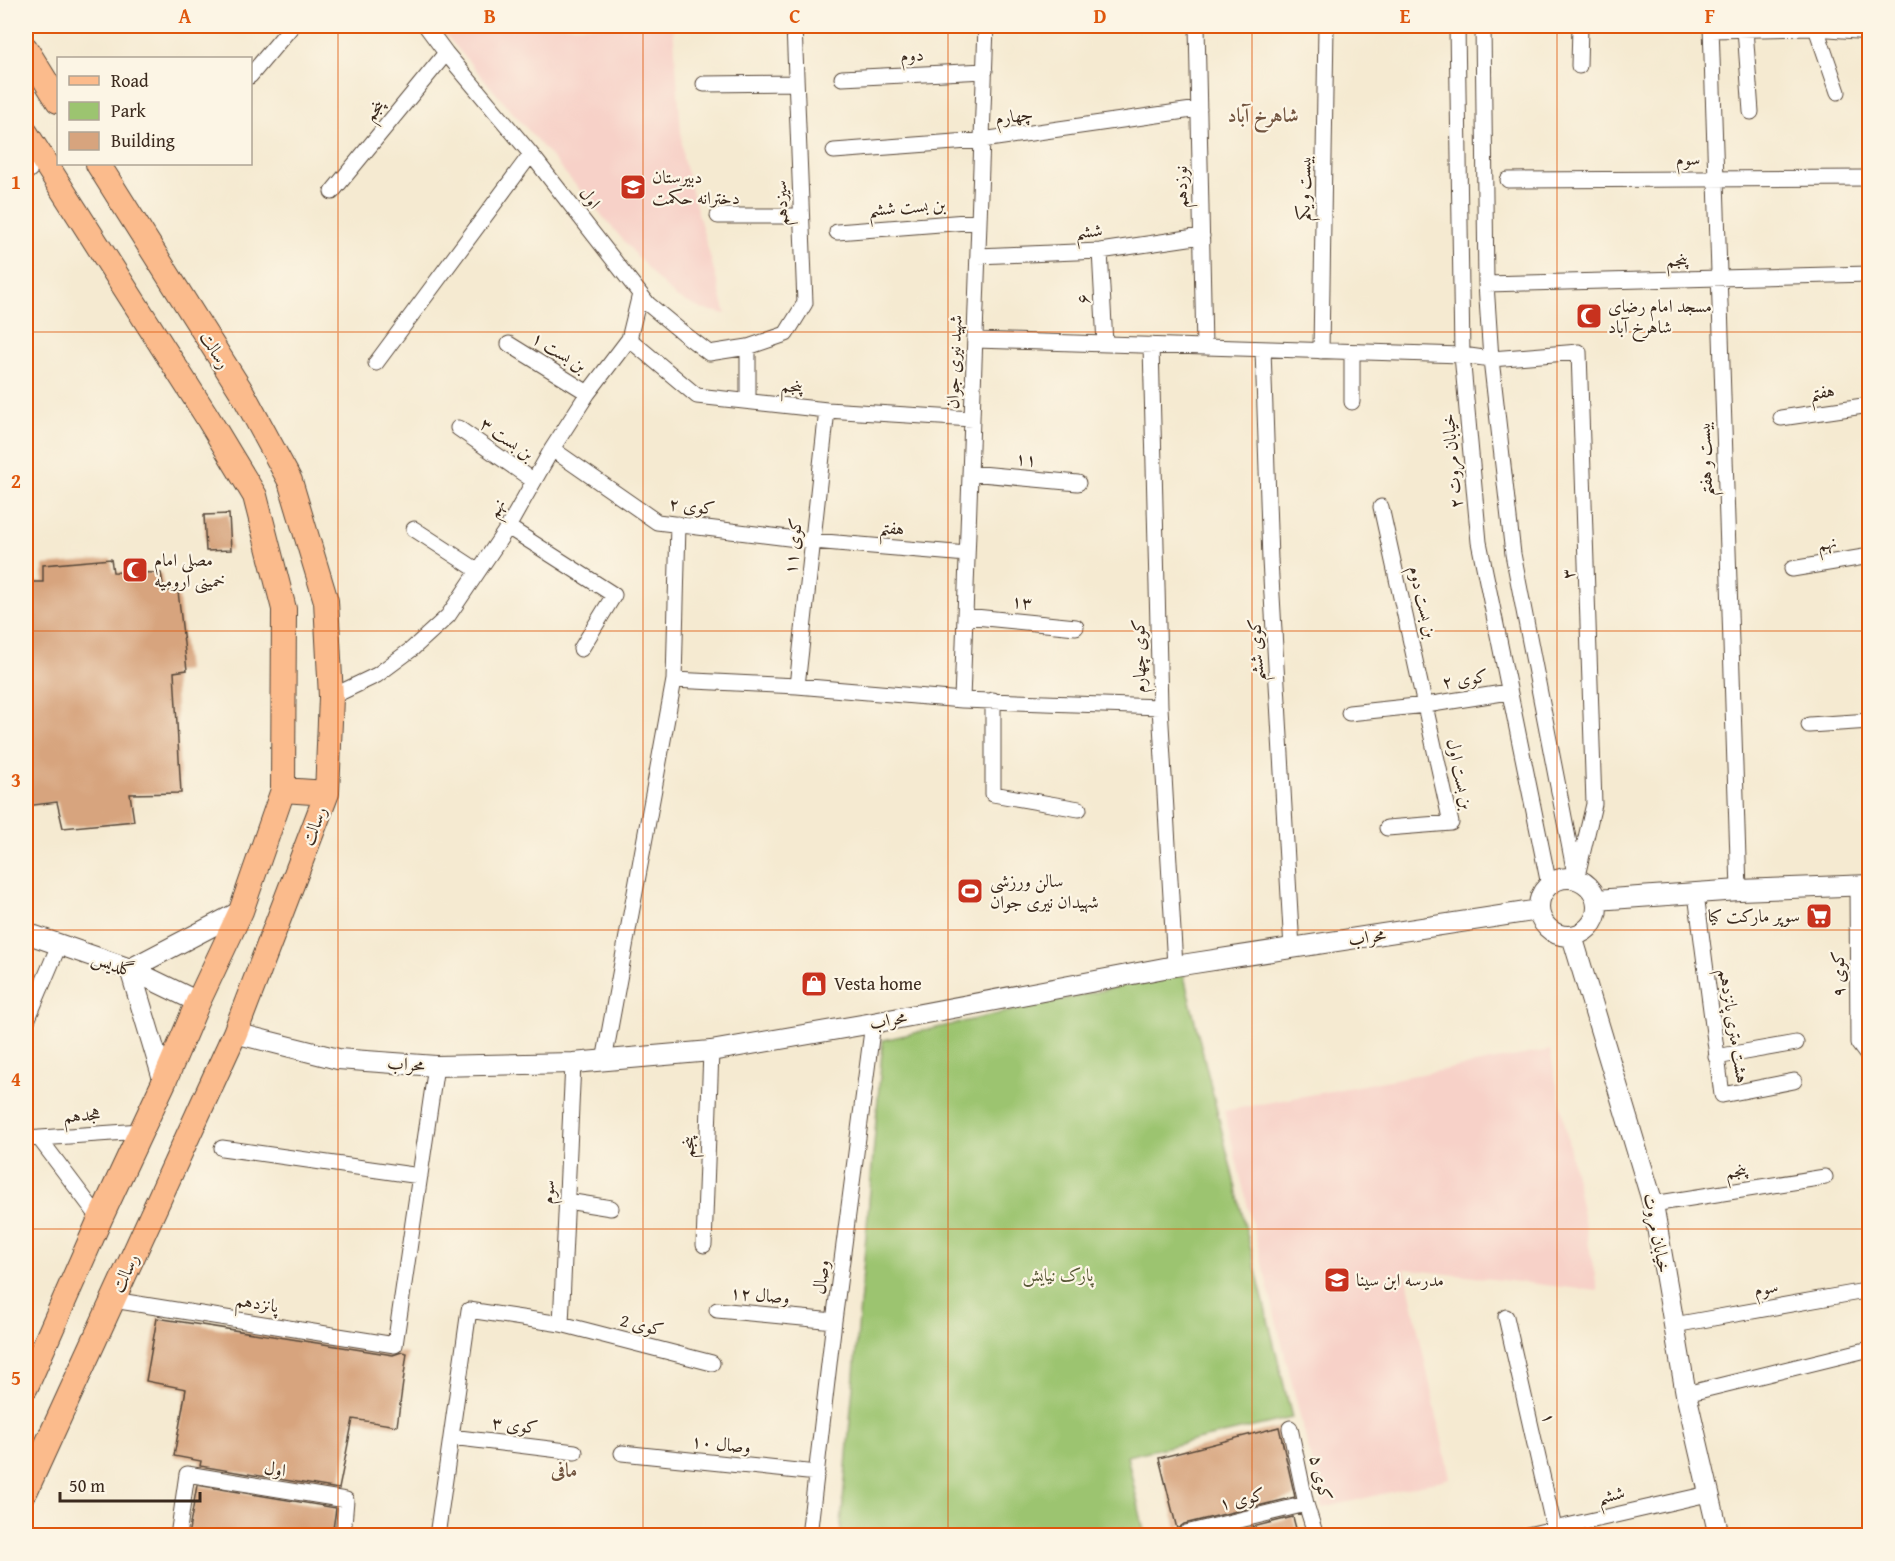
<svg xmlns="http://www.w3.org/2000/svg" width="1895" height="1561" font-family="'Gentium Book Plus',Amiri,serif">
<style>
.built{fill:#f7d1c8}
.green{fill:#9cc470;stroke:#6c7747;stroke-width:1.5}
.building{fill:#d7a47e}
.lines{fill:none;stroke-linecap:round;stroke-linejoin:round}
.minor-casing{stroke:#574739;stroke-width:17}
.tertiary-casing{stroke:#574739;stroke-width:22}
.primary-casing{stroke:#574739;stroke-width:26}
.minor{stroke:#fff;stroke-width:15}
.tertiary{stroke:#fff;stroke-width:20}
.primary{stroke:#fbbb8c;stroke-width:24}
.grid{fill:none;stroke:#df570d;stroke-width:1.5;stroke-opacity:0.55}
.labels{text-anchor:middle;stroke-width:4.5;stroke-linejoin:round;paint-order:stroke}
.street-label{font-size:18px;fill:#3b2a1e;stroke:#fcf5e5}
.poi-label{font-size:18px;fill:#3b2a1e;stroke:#fcf5e5;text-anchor:start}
.park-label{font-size:18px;fill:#585837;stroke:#fcf5e5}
.neighbourhood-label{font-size:20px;font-weight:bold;fill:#725540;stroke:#fcf5e5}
.neatline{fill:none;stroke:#df570d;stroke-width:2}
.grid-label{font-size:20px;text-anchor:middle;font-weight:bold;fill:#df570d}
</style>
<rect width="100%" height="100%" fill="#fcf5e5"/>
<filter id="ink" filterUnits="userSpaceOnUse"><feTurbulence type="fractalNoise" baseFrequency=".0167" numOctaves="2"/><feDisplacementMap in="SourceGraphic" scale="12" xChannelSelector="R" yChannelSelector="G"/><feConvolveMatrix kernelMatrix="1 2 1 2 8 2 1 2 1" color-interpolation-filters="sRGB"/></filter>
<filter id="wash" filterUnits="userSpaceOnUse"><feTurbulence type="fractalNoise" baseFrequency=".008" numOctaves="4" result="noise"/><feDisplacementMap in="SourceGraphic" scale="24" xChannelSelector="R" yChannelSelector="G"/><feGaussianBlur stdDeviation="1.35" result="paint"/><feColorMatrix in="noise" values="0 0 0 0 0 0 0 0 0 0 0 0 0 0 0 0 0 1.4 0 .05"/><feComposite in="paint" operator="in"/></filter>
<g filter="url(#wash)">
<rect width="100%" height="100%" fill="#f5ead1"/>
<path class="built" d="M438,26H673L683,159L726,314L701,309L676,297L655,277Z
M1550,1050L1598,1291L1405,1269L1450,1478L1323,1508L1224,1111Z"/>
<path class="green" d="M1183,972L1292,1418L1127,1456L1145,1535L840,1536L883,1040Z"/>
<g id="blocks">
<path class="building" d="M229,514L231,550L206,551L204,515Z
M111,559L113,572L161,573L164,591H178L187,670L174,672L181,793L130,794L134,821L63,828L57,802L26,806V582H43V565Z
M157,1318L393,1355L402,1352L407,1353L397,1426L353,1419L339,1489L200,1466L201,1461L174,1456L186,1389L146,1381Z
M1279,1427L1295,1497L1184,1524L1177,1529L1159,1458Z
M197,1485L336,1508L332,1536H188Z
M1293,1517L1298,1536H1217Z"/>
</g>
</g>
<g filter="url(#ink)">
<use href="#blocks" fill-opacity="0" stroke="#574739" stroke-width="1.5"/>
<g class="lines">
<g class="minor-casing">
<path id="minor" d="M426,26L446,53L531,154L648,304L683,333L709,353L748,347L786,334L805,303L794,26
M1197,26L1204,347
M1457,26L1462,355L1479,542L1549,885
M1483,26L1486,284L1491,359L1513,554L1575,874
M1711,26L1739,890
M1816,28L1838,92
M1745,29L1751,112
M1711,30L1816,28L1870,32
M1579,66L1580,26
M250,76L292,26
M842,78L985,71
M704,84L796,83
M834,151L982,140L1199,109
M26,173L42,158
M1508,180L1870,178
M332,192L446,53
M718,216H801
M837,232L979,221
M1100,251L1105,344
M978,256L1100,251L1202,236
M1486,284L1870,274
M629,339L697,396L827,410L972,419
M975,340L1462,355L1491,359L1579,352L1594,804L1576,880
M509,344L588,393
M1151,345L1160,707L1175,966
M1263,349L1270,560L1292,949
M1321,351L1326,26
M1352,352V402
M376,363L531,154
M748,401V347
M1781,418L1870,405
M458,428L534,481
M552,449L657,522L813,541L967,554
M970,473L1078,483
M1381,507L1451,823L1387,828
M508,527L614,595L581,649
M414,529L477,570
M1792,569L1870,556
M965,616L1076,627
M674,680L678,524
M797,686L827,410
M331,697L377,675L412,649L448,616L508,527L552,449L588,393L629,339L640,294
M962,700L986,26
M993,700V794L1079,809
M1349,713L1426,705L1509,692
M1809,725L1870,721
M1857,885L1858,1043L1870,1059
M1696,894L1722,1095L1794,1081
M26,1023L59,945
M1716,1057L1796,1043
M604,1061L674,680L797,686L962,700L1160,707
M39,1138L100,1219
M26,1139L141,1131
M222,1148L420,1176
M567,1201L611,1208
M1653,1204L1825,1177
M704,1245L711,1051
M113,1300L395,1345L436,1066
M717,1310L834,1321
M1506,1317L1554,1528
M561,1324L573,1063
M1674,1325L1865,1291
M1686,1394L1870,1349
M1290,1428L1306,1504L1316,1536
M451,1437L575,1452
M622,1453L817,1473
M1186,1533L1306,1504
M178,1536L187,1474L346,1500L343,1536
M437,1536L469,1310L561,1324L712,1363
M809,1536L834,1321L873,1023
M1523,1536L1708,1494
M1866,1536L1870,1535"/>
</g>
<g class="tertiary-casing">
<path id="tertiary" d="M1539 907a29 29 0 1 1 58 0a29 29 0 1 1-58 0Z
M1596,900L1739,890L1870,885
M26,933L130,969L198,1002
M1572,936L1653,1204L1686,1394L1719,1536
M235,1033L338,1059L436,1066L573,1063L711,1051L873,1023L1175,966L1539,910
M164,1082L130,969L241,911"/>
</g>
<g class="primary-casing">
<path id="primary" d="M26,49L58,101
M26,133L206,415L255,496L284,609L283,790L241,911L198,1002L164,1082L100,1219L26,1387
M283,790L327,793
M26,1490L235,1033L327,793L331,697L326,601L290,481L243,394L98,164"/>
</g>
<use href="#minor" class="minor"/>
<use href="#tertiary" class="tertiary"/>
<use href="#primary" class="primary"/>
</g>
</g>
<path class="grid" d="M338,26V1536M643,26V1536M948,26V1536M1252,26V1536M1557,26V1536M26,332H1870M26,631H1870M26,930H1870M26,1229H1870"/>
<defs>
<g id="school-square" transform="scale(1.35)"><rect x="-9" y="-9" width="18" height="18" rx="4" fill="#c8321e" stroke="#fcf5e5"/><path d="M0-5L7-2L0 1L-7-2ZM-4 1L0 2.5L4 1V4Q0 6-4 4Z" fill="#fff"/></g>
<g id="mosque-square" transform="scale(1.35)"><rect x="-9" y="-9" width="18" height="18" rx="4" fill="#c8321e" stroke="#fcf5e5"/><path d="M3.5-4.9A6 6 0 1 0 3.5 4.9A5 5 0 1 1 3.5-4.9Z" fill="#fff"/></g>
<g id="stadium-square" transform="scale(1.35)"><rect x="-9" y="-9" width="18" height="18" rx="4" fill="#c8321e" stroke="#fcf5e5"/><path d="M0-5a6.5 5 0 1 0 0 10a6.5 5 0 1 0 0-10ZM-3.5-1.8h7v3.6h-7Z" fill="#fff"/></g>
<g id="supermarket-square" transform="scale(1.35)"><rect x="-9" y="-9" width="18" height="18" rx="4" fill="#c8321e" stroke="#fcf5e5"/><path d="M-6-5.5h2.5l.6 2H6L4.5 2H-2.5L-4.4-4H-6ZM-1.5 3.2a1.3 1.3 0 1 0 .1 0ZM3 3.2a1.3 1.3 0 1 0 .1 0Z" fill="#fff"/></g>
<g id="shop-square" transform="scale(1.35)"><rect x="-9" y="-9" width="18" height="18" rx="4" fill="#c8321e" stroke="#fcf5e5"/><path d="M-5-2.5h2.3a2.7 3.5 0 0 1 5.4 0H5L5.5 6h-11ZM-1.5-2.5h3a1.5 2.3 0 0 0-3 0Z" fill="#fff"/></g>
</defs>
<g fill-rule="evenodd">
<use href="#school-square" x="633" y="187"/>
<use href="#mosque-square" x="1589" y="316"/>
<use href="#mosque-square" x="135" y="570"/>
<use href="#stadium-square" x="970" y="891"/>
<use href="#supermarket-square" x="1819" y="916"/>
<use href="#shop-square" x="814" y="984"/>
<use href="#school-square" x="1337" y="1280"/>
</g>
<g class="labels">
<g class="street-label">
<text transform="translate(912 55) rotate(-3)" y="6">دوم</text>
<text transform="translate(374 110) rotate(-51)" y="6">پنجم</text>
<text transform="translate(1014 116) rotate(-8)" y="6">چهارم</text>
<text transform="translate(1688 159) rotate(-1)" y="6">سوم</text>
<text transform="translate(1181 187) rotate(-91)" y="6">نوزدهم</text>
<text transform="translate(1304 188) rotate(-89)" y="6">بیست و یکم</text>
<text transform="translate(590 198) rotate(52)" y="6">اول</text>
<text transform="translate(781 203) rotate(-92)" y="6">سیزدهم</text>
<text transform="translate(907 207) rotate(-4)" y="6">بن بست ششم</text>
<text transform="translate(1089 231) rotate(-4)" y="6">ششم</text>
<text transform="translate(1677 260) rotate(-1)" y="6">پنجم</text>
<text transform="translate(1083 299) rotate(-93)" y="6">۶</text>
<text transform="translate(215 350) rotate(58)" y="6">رسالت</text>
<text transform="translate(559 352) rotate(32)" y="6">بن بست ۱</text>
<text transform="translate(954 362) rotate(-88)" y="6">شهید نیری جوان</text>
<text transform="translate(792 386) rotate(7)" y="6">پنجم</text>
<text transform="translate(1822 392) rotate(-8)" y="6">هفتم</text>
<text transform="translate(507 439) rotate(35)" y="6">بن بست ۳</text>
<text transform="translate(1026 459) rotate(5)" y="6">۱۱</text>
<text transform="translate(1705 459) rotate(-92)" y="6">بیست و هفتم</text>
<text transform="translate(1452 461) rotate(-95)" y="6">خیابان مروت ۲</text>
<text transform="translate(692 506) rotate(7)" y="6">کوی ۲</text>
<text transform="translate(496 508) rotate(-59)" y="6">نهم</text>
<text transform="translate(892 528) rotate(5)" y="6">هفتم</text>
<text transform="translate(1827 543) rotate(-9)" y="6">نهم</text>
<text transform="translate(793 546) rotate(-84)" y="6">کوی ۱۱</text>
<text transform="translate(1568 574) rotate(-92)" y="6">۳</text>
<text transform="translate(1022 602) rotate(6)" y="6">۱۳</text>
<text transform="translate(1423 602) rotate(77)" y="6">بن بست دوم</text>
<text transform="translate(1256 650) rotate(-93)" y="6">کوی ششم</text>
<text transform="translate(1139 656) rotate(-91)" y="6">کوی چهارم</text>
<text transform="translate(1465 679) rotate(-9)" y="6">کوی ۲</text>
<text transform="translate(1460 774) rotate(78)" y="6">بن بست اول</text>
<text transform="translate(314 826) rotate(-69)" y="6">رسالت</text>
<text transform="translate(1367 937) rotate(-9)" y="6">محراب</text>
<text transform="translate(113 964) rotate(20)" y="6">گلدیس</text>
<text transform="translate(1838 974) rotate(-90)" y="6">کوی ۹</text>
<text transform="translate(888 1020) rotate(-11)" y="6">محراب</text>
<text transform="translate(1734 1026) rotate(81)" y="6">هشت متری پانزدهم</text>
<text transform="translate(406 1064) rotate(4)" y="6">محراب</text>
<text transform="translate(82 1115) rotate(-4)" y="6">هجدهم</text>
<text transform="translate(688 1147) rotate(-88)" y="6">پنجم</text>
<text transform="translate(1736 1171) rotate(-9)" y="6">پنجم</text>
<text transform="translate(548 1192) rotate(-87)" y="6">سوم</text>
<text transform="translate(1657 1233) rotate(79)" y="6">خیابان مروت</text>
<text transform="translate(125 1273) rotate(-65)" y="6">رسالت</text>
<text transform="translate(821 1277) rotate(-83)" y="6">وصال</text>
<text transform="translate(1766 1288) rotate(-10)" y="6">سوم</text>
<text transform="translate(760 1295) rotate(5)" y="6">وصال ۱۲</text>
<text transform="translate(257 1303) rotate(9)" y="6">پانزدهم</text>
<text transform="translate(642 1325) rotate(14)" y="6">کوی 2</text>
<text transform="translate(1549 1418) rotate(77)" y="6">۱</text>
<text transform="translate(515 1425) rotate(7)" y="6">کوی ۳</text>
<text transform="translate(721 1444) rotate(6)" y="6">وصال ۱۰</text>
<text transform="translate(275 1469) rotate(9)" y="6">اول</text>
<text transform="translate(1321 1478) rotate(77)" y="6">کوی ۵</text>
<text transform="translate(1611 1495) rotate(-13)" y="6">ششم</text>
<text transform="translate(1242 1499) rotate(-13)" y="6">کوی ۱</text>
</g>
<g class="poi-label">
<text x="652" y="183">دبیرستان<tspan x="652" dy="21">دخترانه حکمت</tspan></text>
<text x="1608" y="312">مسجد امام رضای<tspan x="1608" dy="21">شاهرخ آباد</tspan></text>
<text x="154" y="566">مصلی امام<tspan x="154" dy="21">خمینی ارومیه</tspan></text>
<text x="990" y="887">سالن ورزشی<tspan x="990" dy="21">شهیدان نیری جوان</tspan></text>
<text x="1800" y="922" text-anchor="end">سوپر مارکت کیا</text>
<text x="834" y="990">Vesta home</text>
<text x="1356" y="1286">مدرسه ابن سینا</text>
</g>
<g class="park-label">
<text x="1058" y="1281">پارک نیایش</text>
</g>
<g class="neighbourhood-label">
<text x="1263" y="122">شاهرخ آباد</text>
<text x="564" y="1477">مافی</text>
</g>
</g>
<rect width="1895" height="1561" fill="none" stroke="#fcf5e5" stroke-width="66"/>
<rect x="57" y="57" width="195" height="108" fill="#fcf5e5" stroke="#afa495" stroke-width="1.5"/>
<rect x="69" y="76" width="30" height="9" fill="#fbbb8c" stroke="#afa495" stroke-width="1.5"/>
<text x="111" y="87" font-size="18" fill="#3b2a1e">Road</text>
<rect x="69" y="102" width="30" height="18" fill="#9cc470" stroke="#afa495" stroke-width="1.5"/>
<text x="111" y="117" font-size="18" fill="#3b2a1e">Park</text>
<rect x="69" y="132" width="30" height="18" fill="#d7a47e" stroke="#afa495" stroke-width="1.5"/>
<text x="111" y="147" font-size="18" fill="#3b2a1e">Building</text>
<path d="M60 1492v9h140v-9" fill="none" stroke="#3b2a1e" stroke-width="3"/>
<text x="69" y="1492" font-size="18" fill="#3b2a1e" stroke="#fcf5e5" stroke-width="4.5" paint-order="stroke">50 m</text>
<rect x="33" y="33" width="1829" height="1495" class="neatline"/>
<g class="grid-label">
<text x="185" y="23">A</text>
<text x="490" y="23">B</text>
<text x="795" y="23">C</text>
<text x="1100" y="23">D</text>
<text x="1405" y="23">E</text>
<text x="1710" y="23">F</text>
<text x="16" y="189">1</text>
<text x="16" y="488">2</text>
<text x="16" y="787">3</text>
<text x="16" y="1086">4</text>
<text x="16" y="1385">5</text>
</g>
</svg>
